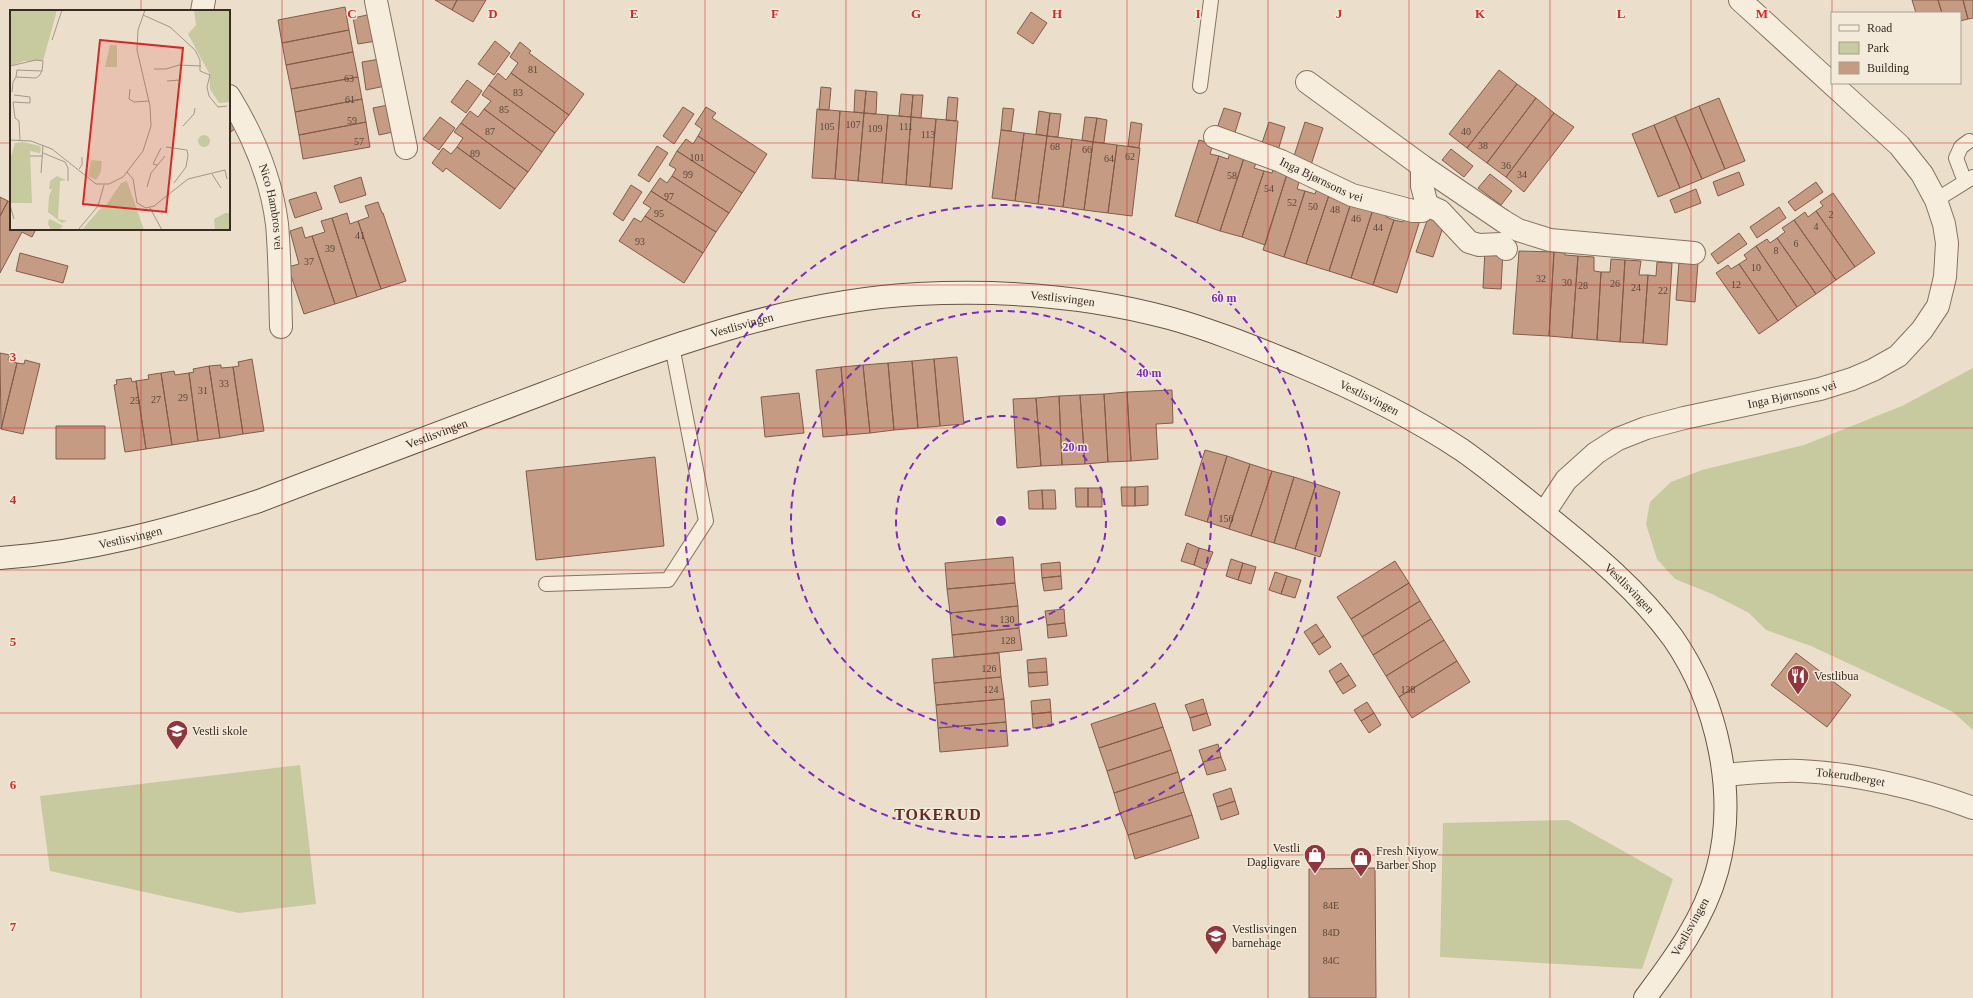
<svg xmlns="http://www.w3.org/2000/svg" width="1973" height="998" font-family="Georgia,serif">
<style>
.green{fill:#c7c99f}
.building{fill:#c59b84;stroke:#835c48}
.lines{fill:none;stroke-linecap:round;stroke-linejoin:round}
.lane-casing{stroke:#867260;stroke-width:16}
.street-casing{stroke:#867260;stroke-width:24}
.secondary-casing{stroke:#685343;stroke-width:24}
.lane{stroke:#f6eddd;stroke-width:14}
.street{stroke:#f6eddd;stroke-width:22}
.secondary{stroke:#f6eddd;stroke-width:22}
.grid{fill:none;stroke:#d62828;stroke-width:1;stroke-opacity:0.55}
.ring{fill:none;stroke:#7b2cbf;stroke-width:2;stroke-dasharray:7 5}
.labels{text-anchor:middle;stroke-width:3;stroke-linejoin:round;paint-order:stroke}
.number-label{font-size:10px;fill:#5b473a}
.street-label{font-size:12px;fill:#382b22;stroke:#f3eada}
.poi-label{font-size:12px;fill:#382b22;stroke:#f3eada;text-anchor:start}
.district-label{font-size:16px;font-weight:bold;letter-spacing:1px;fill:#612e26;stroke:#f3eada}
.inset-road{fill:none;stroke:#a39787;stroke-width:1}
.view{fill:#d62828;fill-opacity:0.15;stroke:#d62828;stroke-width:2}
.inset-edge{fill:none;stroke:#382b22;stroke-width:2}
.grid-label{font-size:13px;text-anchor:middle;font-weight:bold;fill:#d62828;stroke:#f3eada;stroke-width:3;stroke-linejoin:round;paint-order:stroke}
.centre{fill:#7b2cbf;stroke:#f3eada;stroke-width:2}
.ring-label{font-size:12px;text-anchor:middle;font-weight:bold;fill:#7b2cbf;stroke:#f3eada;stroke-width:3;stroke-linejoin:round;paint-order:stroke}
</style>
<rect width="100%" height="100%" fill="#ebdfcb"/>
<path class="green" d="M1973,368V730L1953,712L1811,646L1766,630L1749,613L1712,594L1675,579L1657,559L1646,524L1650,502L1671,482L1702,470L1804,445L1902,406Z
M300,765L316,904L239,913L50,871L40,796Z
M1568,820L1673,879L1642,969L1440,957L1443,823Z"/>
<path class="building" d="M435,0H457L452,10Z
M457,0H486L473,22L452,10Z
M1912,0H1938L1942,13H1916Z
M1938,0H1963L1968,19L1960,21V13H1942Z
M1963,0H1973V18L1968,19Z
M345,7L349,30L282,43L278,20Z
M1031,12L1047,23L1033,44L1017,33Z
M372,14L376,41L358,44L353,18Z
M349,30L353,52L286,65L282,43Z
M495,41L510,53L494,75L478,64Z
M520,42L531,51L529,53L584,94L569,115L511,73L518,63L510,57Z
M353,52L358,77L291,89L286,65Z
M380,59L385,86L366,90L362,62Z
M1499,70L1517,84L1467,148L1449,134Z
M498,73L506,80L511,73L569,115L555,133L489,85Z
M358,77L362,99L295,112L291,89Z
M467,80L482,91L466,113L451,102Z
M1517,84L1536,98L1487,163L1467,148Z
M489,85L555,133L542,152L484,109L491,101L482,95Z
M821,87L831,88L829,110H819Z
M855,90L866,91L864,113L854,112Z
M866,91L877,92L876,114L864,113Z
M901,94L913,95L911,117L899,116Z
M913,95H923L921,118L911,117Z
M948,97L958,98L956,121L946,120Z
M1536,98L1554,113L1506,177L1487,163Z
M1719,98L1745,161L1725,169L1699,106Z
M362,99L366,122L299,135L295,112Z
M388,105L393,132L379,135L373,108Z
M1699,106L1725,169L1702,179L1675,116Z
M683,107L694,114L674,144L663,136Z
M706,107L716,113L712,118L767,154L755,173L698,136L702,129L695,124Z
M1003,108L1014,109L1011,131L1001,130Z
M1224,108L1241,113L1233,139L1215,134Z
M484,109L542,152L528,172L461,123L470,111L478,117Z
M817,109L840,111L835,179L812,178Z
M840,111L864,113L858,181L835,179Z
M1039,111L1050,113L1047,136L1036,134Z
M229,112L238,127L229,133Z
M864,113L888,115L882,183L858,181Z
M1050,113L1061,114L1058,137L1047,136Z
M1554,113L1574,127L1524,192L1506,177Z
M888,115L911,117L906,185L882,183Z
M1675,116L1702,179L1680,188L1654,125Z
M440,117L455,128L439,150L423,139Z
M911,117L936,119L930,187L906,185Z
M1085,117L1097,118L1093,142L1082,140Z
M1097,118L1107,120L1104,143L1093,142Z
M936,119L958,121L952,189L930,187Z
M366,122L370,147L303,159L299,135Z
M1131,122L1142,124L1139,148L1128,146Z
M1269,122L1285,127L1277,154L1260,149Z
M1305,122L1323,128L1311,165L1293,159Z
M461,123L528,172L515,189L457,147L463,138L454,132Z
M1654,125L1680,188L1658,197L1632,134Z
M1001,130L1024,133L1015,201L992,198Z
M1024,133L1047,136L1038,204L1015,201Z
M698,136L755,173L742,193L677,151L686,139L693,144Z
M1047,136L1072,139L1063,207L1038,204Z
M1072,139L1093,142L1084,210L1063,207Z
M1199,140L1213,144L1210,154L1219,156L1197,223L1175,216Z
M1093,142L1117,145L1108,213L1084,210Z
M1117,145L1140,148L1132,216L1108,213Z
M657,146L668,153L649,182L638,175Z
M457,147L515,189L500,209L446,168L443,172L432,163L443,148L451,154Z
M1451,149L1473,166L1464,177L1442,160Z
M1231,150L1245,155L1220,231L1197,223L1219,156L1228,159Z
M677,151L742,193L729,213L672,176L676,169L669,165Z
M1245,155L1258,159L1254,168L1264,171L1242,237L1220,231Z
M1275,164L1287,174L1265,245L1242,237L1264,171L1272,173Z
M1739,172L1744,185L1718,196L1713,182Z
M1287,174L1300,179L1297,189L1305,191L1284,257L1263,250Z
M1490,174L1512,191L1501,205L1478,188Z
M672,176L729,213L716,232L651,191L660,178L667,183Z
M361,177L366,195L340,203L334,186Z
M1816,182L1823,192L1795,211L1788,202Z
M631,185L642,192L623,221L613,214Z
M1318,185L1331,189L1306,264L1284,257L1305,191L1315,194Z
M1331,189L1345,193L1342,203L1350,206L1329,271L1306,264Z
M1696,189L1701,203L1675,213L1670,200Z
M651,191L716,232L703,253L645,216L651,208L643,203Z
M316,192L322,209L295,218L289,200Z
M1833,193L1875,253L1855,267L1816,211L1823,206L1820,202Z
M0,197L8,201L0,216Z
M1363,199L1375,203L1351,278L1329,271L1350,206L1359,208Z
M8,201L11,203V229H36L32,237L22,232L0,273V216Z
M378,202L382,213H383L406,281L381,289L358,221L369,217L365,206Z
M1375,203L1389,207L1386,217L1394,220L1373,285L1351,278Z
M1779,207L1786,218L1757,238L1750,227Z
M1816,211L1855,267L1836,280L1794,220L1805,212L1808,217Z
M1406,212L1421,217L1397,293L1373,285L1394,220L1403,222Z
M347,213L350,224L358,221L381,289L357,297L332,218Z
M1429,215L1445,221L1433,257L1416,252Z
M645,216L703,253L684,283L619,241L634,218L641,222Z
M332,218L357,297L335,304L312,236L325,232L321,221Z
M1794,220L1836,280L1816,294L1777,238L1785,232L1782,228Z
M302,227L305,238L312,236L335,304L304,314L288,267L299,264L290,231Z
M1739,233L1747,244L1718,264L1711,254Z
M1777,238L1816,294L1797,307L1756,246L1767,239L1770,243Z
M1756,246L1797,307L1778,321L1739,264L1747,259L1744,255Z
M1485,250L1503,251L1501,289L1483,288Z
M1519,251L1554,252L1549,336L1513,334Z
M1554,252L1565,253V255L1578,256L1572,338L1549,336Z
M20,253L68,266L63,283L16,271Z
M1578,256L1594,257V271L1601,272L1597,340L1572,338Z
M1611,259L1625,260L1620,342L1597,340L1601,272H1610Z
M1625,260L1641,261L1639,275H1648L1643,343L1620,342Z
M1657,262L1672,263L1667,345L1643,343L1648,275L1656,276Z
M1679,262L1698,263L1695,302L1676,300Z
M1739,264L1778,321L1759,334L1716,273L1728,265L1731,269Z
M0,353L10,355L8,360L17,363L1,429Z
M957,357L964,424L940,426L934,359Z
M252,359L264,431L243,434L233,367L239,366L238,362Z
M934,359L940,426L918,428L912,361Z
M25,360L40,364L23,434L1,429L17,363L24,364Z
M912,361L918,428L894,430L888,363Z
M888,363L894,430L870,433L863,365Z
M221,365V368L233,367L243,434L220,438L209,366Z
M863,365L870,433L847,435L841,367Z
M209,366L220,438L198,441L189,373L194,372L193,369Z
M841,367L847,435L823,437L816,370Z
M174,371L175,375L189,373L198,441L172,445L161,373Z
M161,373L172,445L146,449L136,381L149,379L148,375Z
M131,378L132,382L136,381L146,449L125,452L114,385L117,384L116,380Z
M1172,390L1173,423L1156,424L1158,459L1131,461L1127,392Z
M1127,392L1131,461L1108,462L1104,394Z
M799,393L804,433L765,437L761,397Z
M1104,394L1108,462L1085,464L1080,395Z
M1080,395L1085,464L1062,465L1059,396Z
M1059,396L1062,465L1041,466L1036,398Z
M1036,398L1041,466L1017,468L1013,399Z
M56,426H105V459H56Z
M1205,450L1227,456L1207,522L1185,515Z
M1227,456L1250,464L1229,529L1207,522Z
M655,457L664,546L536,560L526,471Z
M1250,464L1272,471L1251,536L1229,529Z
M1272,471L1294,477L1274,543L1251,536Z
M1294,477L1316,484L1295,549L1274,543Z
M1316,484L1340,492L1320,557L1295,549Z
M1148,486V505L1135,506V487Z
M1121,487H1135V506H1122Z
M1075,488H1088V507H1076Z
M1088,488H1102V507H1088Z
M1042,490L1043,509H1029L1028,491Z
M1042,490H1055L1056,509H1043Z
M1187,543L1199,548L1194,565L1181,561Z
M1199,548L1213,552L1206,570L1194,565Z
M1013,557L1015,583L947,589L945,563Z
M1231,559L1243,563L1238,580L1226,576Z
M1395,561L1409,583L1351,619L1337,597Z
M1060,562L1061,576L1042,578L1041,564Z
M1243,563L1256,567L1251,584L1238,580Z
M1275,572L1287,576L1281,594L1269,590Z
M1061,576L1062,589L1044,591L1042,578Z
M1287,576L1301,580L1295,598L1281,594Z
M1015,583L1018,606L950,613L947,589Z
M1409,583L1420,601L1362,637L1351,619Z
M1420,601L1431,619L1373,655L1362,637Z
M1018,606L1019,628L952,635L950,613Z
M1064,609L1065,623L1047,625L1045,611Z
M1431,619L1444,640L1386,676L1373,655Z
M1065,623L1067,636L1048,638L1047,625Z
M1316,624L1324,636L1312,644L1304,632Z
M1019,628L1022,650L954,657L952,635Z
M1324,636L1331,647L1319,655L1312,644Z
M1444,640L1457,661L1399,697L1386,676Z
M999,653L1001,677L934,683L932,659Z
M1796,653L1851,695L1827,727L1771,685Z
M1046,658L1047,672L1028,673L1027,660Z
M1457,661L1470,682L1412,718L1399,697Z
M1341,663L1349,675L1336,683L1329,671Z
M1047,672L1048,685L1029,687L1028,673Z
M1349,675L1356,686L1343,694L1336,683Z
M1001,677L1004,699L936,705L934,683Z
M1004,699L1006,722L938,728L936,705Z
M1050,699L1051,712L1032,714L1031,701Z
M1203,699L1207,713L1190,718L1185,705Z
M1367,702L1374,713L1361,721L1354,710Z
M1155,703L1163,727L1099,748L1091,724Z
M1051,712L1052,726L1033,728L1032,714Z
M1207,713L1211,725L1193,731L1190,718Z
M1374,713L1381,725L1369,733L1361,721Z
M1006,722L1008,746L940,752L938,728Z
M1163,727L1171,750L1107,771L1099,748Z
M1218,744L1221,757L1203,762L1199,750Z
M1171,750L1178,772L1114,793L1107,771Z
M1221,757L1226,770L1207,775L1203,762Z
M1178,772L1184,792L1120,813L1114,793Z
M1231,788L1235,801L1217,807L1213,794Z
M1184,792L1192,815L1128,835L1120,813Z
M1235,801L1239,814L1221,820L1217,807Z
M1192,815L1199,838L1135,859L1128,835Z
M1375,868L1376,998H1309V869Z"/>
<g class="lines">
<g class="lane-casing">
<path id="lane" d="M1200,86L1211,0
M1965,182L1956,158L1961,147L1969,141
M1936,200L1973,177
M546,584L668,580L706,521L672,346"/>
</g>
<g class="street-casing">
<g id="street">
<path d="M376,1L406,148"/>
<path d="M202,11L204,0"/>
<path d="M1307,82L1422,166L1503,221L1518,230L1550,240L1694,253"/>
<path id="s1" d="M229,96C253,135 271,177 277,224C280,258 280,293 281,327"/>
<path id="s2" d="M1215,137L1281,161L1352,195L1413,211H1422L1427,205L1422,186V166"/>
<path d="M1427,205L1440,211L1469,242L1479,245L1501,244L1506,249"/>
<path id="s3" d="M1544,513L1566,480L1596,453L1618,439L1646,428L1684,418L1820,389L1852,379L1873,370L1898,356L1922,330L1938,306L1945,277L1947,243L1944,224L1936,200L1922,174L1899,145L1740,0"/>
<path id="s4" d="M1724,775C1749,773 1775,770 1800,771C1854,773 1923,789 1973,808"/>
</g>
</g>
<g class="secondary-casing">
<g id="secondary">
<path id="s5" d="M0,558C89,552 174,529 259,501C353,465 447,430 542,394C663,348 787,301 918,294C1001,290 1088,296 1169,318C1213,330 1256,348 1298,365C1355,389 1411,416 1462,450C1492,471 1519,494 1547,516C1593,553 1638,590 1673,638C1718,703 1738,795 1717,871C1704,919 1674,959 1645,998"/>
</g>
</g>
<use href="#lane" class="lane"/>
<use href="#street" class="street"/>
<use href="#secondary" class="secondary"/>
</g>
<path class="grid" d="M141,0V11M282,0V998M423,0V998M564,0V998M705,0V998M846,0V998M986,0V998M1127,0V998M1268,0V998M1409,0V998M1550,0V998M1691,0V998M1832,0V13M1832,83V998M0,143H11M229,143H1973M141,229V998M0,285H1973M0,428H1973M0,570H1973M0,713H1973M0,855H1973"/>
<g class="ring">
<circle cx="1001" cy="521" r="105"/>
<circle cx="1001" cy="521" r="210"/>
<circle cx="1001" cy="521" r="316"/>
</g>
<defs>
<g id="restaurant-pin" transform="scale(1.15)"><path d="M0 17L-7.5 6A9.5 9.5 0 1 1 7.5 6Z" fill="#90363d" stroke="#f3eada"/><path d="M-5-6h1v4h1v-4h1v4h1v-4h1v5L-1.5 .5V6h-2V.5L-5-1ZM5-6V6H3V1.5H1.5Q1.5-4 5-6Z" fill="#fff"/></g>
<g id="school-pin" transform="scale(1.15)"><path d="M0 17L-7.5 6A9.5 9.5 0 1 1 7.5 6Z" fill="#90363d" stroke="#f3eada"/><path d="M0-5L7-2L0 1L-7-2ZM-4 1L0 2.5L4 1V4Q0 6-4 4Z" fill="#fff"/></g>
<g id="shop-pin" transform="scale(1.15)"><path d="M0 17L-7.5 6A9.5 9.5 0 1 1 7.5 6Z" fill="#90363d" stroke="#f3eada"/><path d="M-5-2.5h2.3a2.7 3.5 0 0 1 5.4 0H5L5.5 6h-11ZM-1.5-2.5h3a1.5 2.3 0 0 0-3 0Z" fill="#fff"/></g>
</defs>
<g fill-rule="evenodd">
<use href="#restaurant-pin" x="1798" y="676"/>
<use href="#school-pin" x="177" y="731"/>
<use href="#shop-pin" x="1315" y="855"/>
<use href="#shop-pin" x="1361" y="858"/>
<use href="#school-pin" x="1216" y="936"/>
</g>
<g class="labels">
<g class="number-label">
<text x="533" y="73">81</text>
<text x="349" y="82">63</text>
<text x="518" y="96">83</text>
<text x="350" y="103">61</text>
<text x="504" y="113">85</text>
<text x="352" y="124">59</text>
<text x="853" y="128">107</text>
<text x="827" y="130">105</text>
<text x="906" y="130">111</text>
<text x="875" y="132">109</text>
<text x="490" y="135">87</text>
<text x="1466" y="135">40</text>
<text x="928" y="138">113</text>
<text x="359" y="145">57</text>
<text x="1483" y="149">38</text>
<text x="1055" y="150">68</text>
<text x="1087" y="153">66</text>
<text x="475" y="157">89</text>
<text x="1130" y="160">62</text>
<text x="697" y="161">101</text>
<text x="1109" y="162">64</text>
<text x="1506" y="169">36</text>
<text x="688" y="178">99</text>
<text x="1522" y="178">34</text>
<text x="1232" y="179">58</text>
<text x="1269" y="192">54</text>
<text x="669" y="200">97</text>
<text x="1292" y="206">52</text>
<text x="1313" y="210">50</text>
<text x="1335" y="213">48</text>
<text x="659" y="217">95</text>
<text x="1831" y="218">2</text>
<text x="1356" y="222">46</text>
<text x="1816" y="230">4</text>
<text x="1378" y="231">44</text>
<text x="360" y="239">41</text>
<text x="640" y="245">93</text>
<text x="1796" y="247">6</text>
<text x="330" y="252">39</text>
<text x="1776" y="254">8</text>
<text x="309" y="265">37</text>
<text x="1756" y="271">10</text>
<text x="1541" y="282">32</text>
<text x="1567" y="286">30</text>
<text x="1615" y="287">26</text>
<text x="1736" y="288">12</text>
<text x="1583" y="289">28</text>
<text x="1636" y="291">24</text>
<text x="1663" y="294">22</text>
<text x="224" y="387">33</text>
<text x="203" y="394">31</text>
<text x="183" y="401">29</text>
<text x="156" y="403">27</text>
<text x="135" y="404">25</text>
<text x="1226" y="522">156</text>
<text x="1007" y="623">130</text>
<text x="1008" y="644">128</text>
<text x="989" y="672">126</text>
<text x="991" y="693">124</text>
<text x="1408" y="693">138</text>
<text x="1331" y="909">84E</text>
<text x="1331" y="936">84D</text>
<text x="1331" y="964">84C</text>
</g>
<g class="street-label">
<text dy="4" stroke="none"><textPath href="#s2" startOffset="115">Inga Bjørnsons vei</textPath></text>
<text dy="4" stroke="none"><textPath href="#s1" startOffset="120">Nico Hambros vei</textPath></text>
<text dy="4" stroke="none"><textPath href="#s5" startOffset="1104">Vestlisvingen</textPath></text>
<text dy="4" stroke="none"><textPath href="#s5" startOffset="780">Vestlisvingen</textPath></text>
<text dy="4" stroke="none"><textPath href="#s3" startOffset="286">Inga Bjørnsons vei</textPath></text>
<text dy="4" stroke="none"><textPath href="#s5" startOffset="1428">Vestlisvingen</textPath></text>
<text dy="4" stroke="none"><textPath href="#s5" startOffset="456">Vestlisvingen</textPath></text>
<text dy="4" stroke="none"><textPath href="#s5" startOffset="132">Vestlisvingen</textPath></text>
<text dy="4" stroke="none"><textPath href="#s5" startOffset="1752">Vestlisvingen</textPath></text>
<text dy="4" stroke="none"><textPath href="#s4" startOffset="127">Tokerudberget</textPath></text>
<text transform="translate(1690 927) rotate(-61)" y="4">Vestlisvingen</text>
</g>
<g class="poi-label">
<text x="1814" y="680">Vestlibua</text>
<text x="192" y="735">Vestli skole</text>
<text x="1300" y="852" text-anchor="end">Vestli<tspan x="1300" dy="14">Dagligvare</tspan></text>
<text x="1376" y="855">Fresh Niyow<tspan x="1376" dy="14">Barber Shop</tspan></text>
<text x="1232" y="933">Vestlisvingen<tspan x="1232" dy="14">barnehage</tspan></text>
</g>
<g class="district-label">
<text x="938" y="820">TOKERUD</text>
</g>
</g>
<g transform="translate(10 10)">
<rect width="220" height="220" fill="#ebdfcb"/>
<path d="M0,0H47L33,51H14L0,56ZM184,0H220V92L209,93L200,79L199,63L178,24L186,15ZM100,35H107V57H95ZM188 131a6 6 0 1 1 12 0a6 6 0 1 1-12 0ZM13,132L30,136L31,139L30,143L20,141L22,193H0V150L5,133ZM81,150L92,151L91,162L86,170L78,166ZM47,166L56,170L50,171L48,209L57,211L52,213L38,202L39,186L42,179H39L40,171ZM117,171L134,220H72L89,200L97,194L111,173ZM215,203H220V220H205L204,209ZM39,209L42,210L53,216L49,220H41L38,214Z" fill="#c7c99f"/>
<path class="inset-road" d="M133,5L160,17L185,40L190,50V61L200,65L197,77L199,86L208,97L217,96M42,30L52,0M0,56L26,50L33,51L32,61L29,66L26,68L6,67L7,60L32,61M144,59H156L169,55L191,56M157,71L170,70M120,79L119,89L124,92L139,91M2,82L3,72L6,67M4,85L20,87V93L3,92L5,108M5,108L9,111L10,130M173,116L184,104L185,98M0,130L21,131L42,139L86,174H99L113,167L133,141L141,116L140,96L127,40L128,20L135,0M156,137L177,140L178,145L176,157L164,173M33,143L55,152L58,158V171M20,146H33M147,155L143,154L151,138M69,159L72,155V147M117,162L123,169L127,193L136,198L144,196L178,169L215,160L217,169M31,163L33,135M202,164L211,178M137,177L141,163L155,146M0,195L4,209M140,198L152,220M68,220L88,196L94,175"/>
<path class="view" d="M90,30L173,38L156,202L73,194Z"/>
<rect width="220" height="220" class="inset-edge"/>
</g>
<g class="grid-label">
<text x="352" y="18">C</text>
<text x="493" y="18">D</text>
<text x="634" y="18">E</text>
<text x="775" y="18">F</text>
<text x="916" y="18">G</text>
<text x="1057" y="18">H</text>
<text x="1198" y="18">I</text>
<text x="1339" y="18">J</text>
<text x="1480" y="18">K</text>
<text x="1621" y="18">L</text>
<text x="1762" y="18">M</text>
<text x="13" y="361">3</text>
<text x="13" y="504">4</text>
<text x="13" y="646">5</text>
<text x="13" y="789">6</text>
<text x="13" y="931">7</text>
</g>
<circle cx="1001" cy="521" r="6" class="centre"/>
<g class="ring-label">
<text x="1224" y="302">60 m</text>
<text x="1149" y="377">40 m</text>
<text x="1075" y="451">20 m</text>
</g>
<rect x="1831" y="12" width="130" height="72" fill="#f3eada" stroke="#a89e90"/>
<rect x="1839" y="25" width="20" height="6" fill="#f6eddd" stroke="#a89e90"/>
<text x="1867" y="32" font-size="12" fill="#382b22">Road</text>
<rect x="1839" y="42" width="20" height="12" fill="#c7c99f" stroke="#a89e90"/>
<text x="1867" y="52" font-size="12" fill="#382b22">Park</text>
<rect x="1839" y="62" width="20" height="12" fill="#c59b84" stroke="#a89e90"/>
<text x="1867" y="72" font-size="12" fill="#382b22">Building</text>
</svg>
